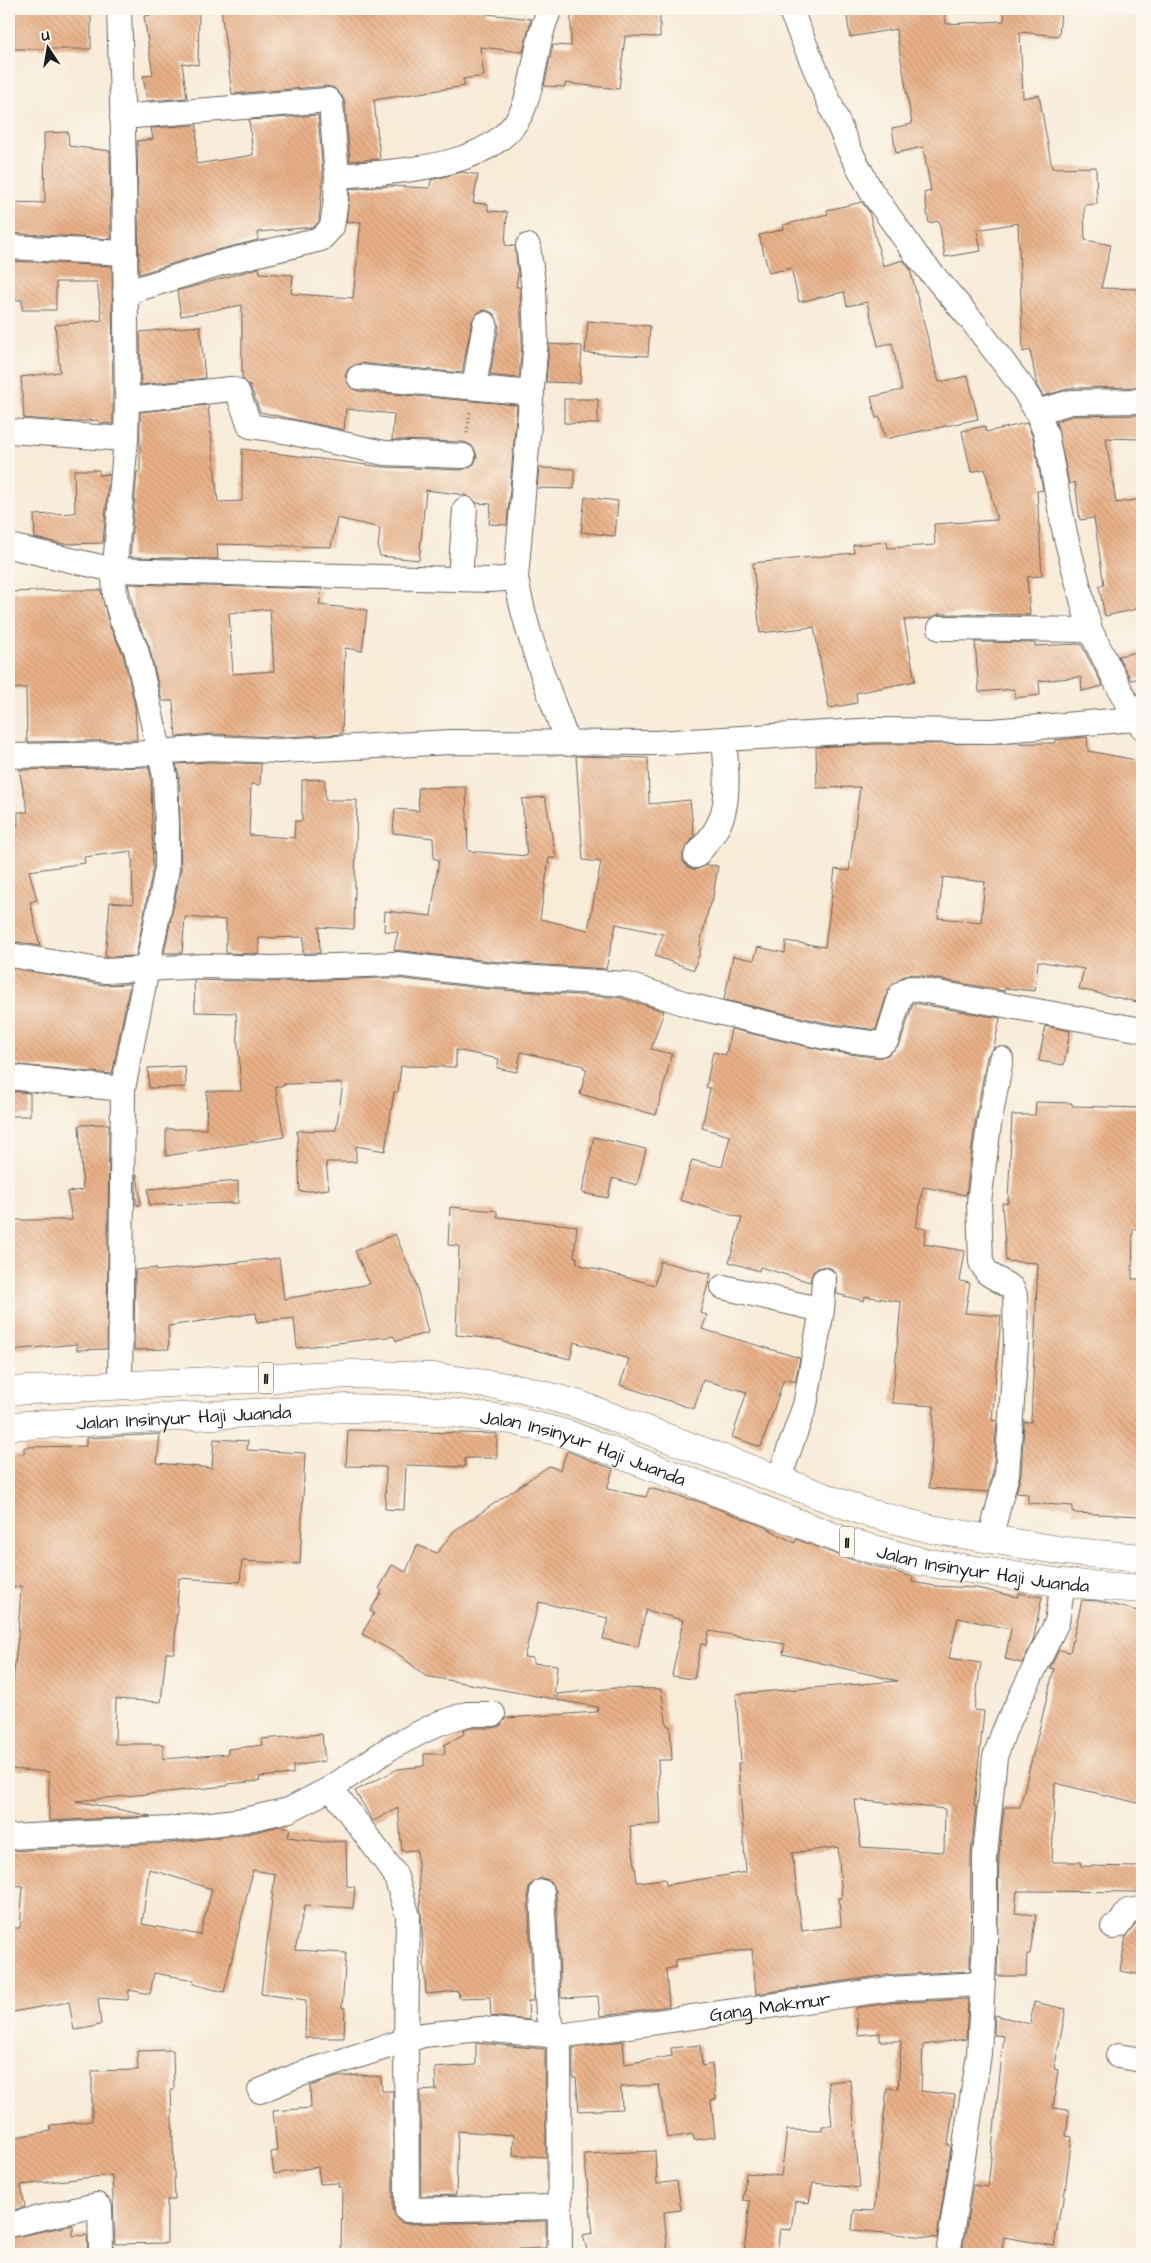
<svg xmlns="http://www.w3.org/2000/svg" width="1151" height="2263" font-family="'Architects Daughter',sans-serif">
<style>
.building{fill:url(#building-back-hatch);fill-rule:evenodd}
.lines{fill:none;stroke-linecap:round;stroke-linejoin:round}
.street-casing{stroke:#69645e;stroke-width:26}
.highway-casing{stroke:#69645e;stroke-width:29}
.path{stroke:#69645e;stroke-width:3;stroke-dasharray:1 4;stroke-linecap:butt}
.street{stroke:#fff;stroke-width:24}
.highway{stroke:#fff;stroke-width:28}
.labels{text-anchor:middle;stroke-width:5;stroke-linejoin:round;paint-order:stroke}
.shield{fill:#fbf7ec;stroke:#5f5e5a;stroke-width:1}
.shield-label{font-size:18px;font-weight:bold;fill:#1c1c1c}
.street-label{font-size:19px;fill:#1c1c1c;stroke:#fbf7ec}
</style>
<defs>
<pattern id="building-back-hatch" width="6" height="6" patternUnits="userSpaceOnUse" patternTransform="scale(1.25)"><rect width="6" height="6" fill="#e9b188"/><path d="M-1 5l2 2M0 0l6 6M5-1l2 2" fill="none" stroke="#c79875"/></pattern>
</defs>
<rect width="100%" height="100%" fill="#fbf7ec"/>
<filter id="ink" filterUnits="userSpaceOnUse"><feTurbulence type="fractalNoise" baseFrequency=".02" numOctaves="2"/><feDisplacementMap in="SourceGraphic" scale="10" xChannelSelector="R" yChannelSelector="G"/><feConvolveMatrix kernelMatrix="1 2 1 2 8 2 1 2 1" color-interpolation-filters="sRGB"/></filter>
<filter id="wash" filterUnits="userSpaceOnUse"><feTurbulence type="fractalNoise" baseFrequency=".0096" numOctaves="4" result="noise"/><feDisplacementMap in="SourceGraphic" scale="20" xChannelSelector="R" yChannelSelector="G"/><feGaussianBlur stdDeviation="1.12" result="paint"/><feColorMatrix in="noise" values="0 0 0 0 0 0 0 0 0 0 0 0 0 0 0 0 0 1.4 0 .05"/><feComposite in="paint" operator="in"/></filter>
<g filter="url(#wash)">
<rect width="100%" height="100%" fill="#f8ebd8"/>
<g id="blocks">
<path class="building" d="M14,9H91V49H14Z
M192,9H199L198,65L182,63L187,98L147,101L143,76L153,75L144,16Z
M221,9H486L487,14L531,19L523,52L480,47L484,76L463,79L465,86L374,100L380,159L350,161L345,103L342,96L334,88L327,86L232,94Z
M571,9H660V37L625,36L619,89L565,83V87L544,86L553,45L571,46Z
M846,9H944L946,24L1004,21L1005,9H1061L1059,36L1020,32L1023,98L1039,95L1052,168L1096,167L1097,204L1084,205L1085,240L1111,245L1101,288L1138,289V323H1142L1141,387L1071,388L1043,396L1037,386L1030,350L1023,352L1018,223L977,230L981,251L945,257L939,221L929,223L924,193L931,191L923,147L896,153L892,128L912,124L896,29L850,37Z
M318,115L323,176L319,221L314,227L258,232V240L217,250L139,274L137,141L153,139L151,128L197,125L196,164L253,155L249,120Z
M68,132L69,146L110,151L111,239L9,233V202L45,203L44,133Z
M462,172L478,175L473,203L488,204V211L507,212L505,245L515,246L518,273L516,287H520V291L522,343L519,378L490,375L499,326L494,314L487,310L480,311L472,321L462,373L360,363L348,369L345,376L351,388L358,391L517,405L507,525L489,524L491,504L477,503L466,495L426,490L419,560L380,556L378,549L380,528L337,518L331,547L217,544L218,559L130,557L137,472H140V412L208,405L218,502L242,501V449L383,467L462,470L474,464L477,457L475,450L471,445L464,442L392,440L394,414L346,409L344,430L260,412L250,386L242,378V305L181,316L177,291L259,268L260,273L293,275L291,293L294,294L353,298L361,222L346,223L350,189L390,186L430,188L431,180Z
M862,202L869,212L883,266L903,260L910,269L939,382L968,376L978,419L885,439L880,417L876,418L871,397L902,390L892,343L878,346L867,302L847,306L844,292L799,302L791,268L769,273L759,235L784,229L783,225L828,214L827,210Z
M9,261L112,266L113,424L99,423L98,420L76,422L24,418L21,377L60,372L55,325L102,320L97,282H56V310H22V300H9Z
M588,321L650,326L648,356L585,353Z
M200,326L205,378L141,385L140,332Z
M549,344L582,346L580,383L546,382Z
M564,399H598V424L564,423Z
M1141,415L1140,439L1106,438L1116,503L1142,499V608L1105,616L1099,586L1104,585L1094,518L1080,520L1075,482L1069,484L1056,421L1073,416Z
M1027,423L1033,438L1043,490L1037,491L1042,576L1027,577L1030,615L940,614L931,618L904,620L915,681L856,693L857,703L829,708L814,627L760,633L753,563L854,553L853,545L887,542L888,548L935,545L934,524L997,520L985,469L971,472L962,431L985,426L986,432Z
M539,468L574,469V489L537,488Z
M74,470H99V475L109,474L103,543L63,544L35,538L34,515L75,513Z
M585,497L618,501L615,536L581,532Z
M128,584L322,589L319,605L367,610L362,651L345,648L342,734L280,737L211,734L176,737L173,701H162L149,646L135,616ZM270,609L274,671L233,674L229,613Z
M68,590H101L109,625L123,654L135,706L137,740L27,742L26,688L9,689V653H11L9,592Z
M975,642L1035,643V646L1081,644L1103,686L1082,691L1081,677L1039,681L1040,695L1015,698L1014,689L979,692Z
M1142,651V678L1131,680L1118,656Z
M1087,737L1088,751L1142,761V1003L1079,989L1084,969L1038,961L1035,991L1005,988L1004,991L912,974L902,977L888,990L876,1030L827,1023L724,1000L733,956L754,960L758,947L785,953L786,941L825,947L835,869L849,871L860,787L817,788L816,747L876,744L1056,743L1055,740ZM943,877L985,882L981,922L938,918Z
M576,756L648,758L649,804L690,800L694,836L683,854V862L688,867L695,870L707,865L718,866L712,903H710L700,944V952L694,970L655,956L663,934L616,924L606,969L490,961L394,950L398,932L384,931L385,911L431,916L439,859H434L433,838L393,833L395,809L419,811L418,788L466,787L468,851L527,856L522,799L545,797L556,858H549L540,919L588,930L601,862L583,860Z
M210,762L261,764L260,785L251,784L249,835L294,838L295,821H302V780L325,779V800H357L354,929L319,927L320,953H303L304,937L259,938V954L226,953V920L185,917L182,953H164L181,869L179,775L176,764Z
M149,767L151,778L153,868L136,956L105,957L110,902L133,904L132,851L84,857L85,863L29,871L37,900L30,902L40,946L18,942L9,945V823L14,822L15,825H18V812H28L19,770Z
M9,967L103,985L130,984L112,1074L9,1064Z
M382,978H395L488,989L622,998L664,1011L651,1049L672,1054L656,1115L580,1094L587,1069L583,1068L584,1066L521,1052L517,1072L497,1068L499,1059L456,1050V1067L401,1066L398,1092H394L385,1151L356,1146V1162H326L329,1189L300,1192L297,1131L336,1130L343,1083L284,1084V1086H275L284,1137L166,1156V1129H206L207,1091H241L236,1013L195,1012L194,980L273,982Z
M913,1003L1000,1018L994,1047L987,1057L975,1123L966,1195L923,1187L916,1227L926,1229L924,1244L965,1251L960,1281L970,1283L965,1313L1001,1316L992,1420L997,1421L993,1472L988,1492L929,1488L934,1406L892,1403L901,1302L865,1296L864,1301L837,1294L836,1274L832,1269L825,1266L818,1268L813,1272L810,1282L760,1267L759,1271L729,1262L742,1218L680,1200L692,1160L722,1167L730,1136L702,1128L710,1088L706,1087L713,1052L726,1055L731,1029L822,1050L879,1058L888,1055L900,1044Z
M1045,1026L1070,1031L1064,1065L1039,1061Z
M185,1066L186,1087L149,1088L148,1068Z
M9,1091L30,1093V1116H9Z
M1036,1102L1072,1103V1106L1142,1108V1229H1133L1132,1279H1142V1516L1073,1513V1506L1028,1503V1494L1016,1493L1021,1475L1024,1422H1031L1038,1263L1006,1261L1002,1203H1008L1012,1115H1035Z
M109,1124L107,1349L77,1350V1344L9,1350V1220H72L67,1192L83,1190L79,1125Z
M594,1137L646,1149L637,1185L612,1178L608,1198L582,1193Z
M136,1174H137L141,1205H136Z
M238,1181V1203L149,1205L148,1189Z
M450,1207L497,1211V1217L577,1226L574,1257H577V1264L655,1285L660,1261L711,1274L700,1313L707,1315L702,1329L800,1358L795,1382L784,1379L761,1447L732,1437L747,1392L703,1380L694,1409L620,1385L629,1359L574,1342L570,1359L503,1342V1340L456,1335L459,1246L448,1245Z
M395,1234L415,1280L428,1333L396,1341L394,1336L297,1348L294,1318L257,1322L256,1313L168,1326L169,1349L134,1350L135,1270L156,1268V1271L279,1258L284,1299L370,1284L355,1251Z
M348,1430L497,1434V1458H465V1467L406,1465L404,1510L385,1509L386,1467L346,1466Z
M160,1434L157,1463L212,1468L214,1439L248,1441L247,1450L305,1453L300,1564L242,1561L240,1582L179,1578L174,1653H166L161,1702L116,1699L115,1744H163V1759L228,1754V1749L263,1745L262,1739L322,1734L325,1761L293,1766V1774L259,1777L260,1781L227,1784V1786L76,1801L151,1816L49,1821V1772L9,1769V1717L18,1636L21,1586L9,1588V1455L24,1454V1447L86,1446V1438Z
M567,1451L613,1469L607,1489L646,1497L649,1488L697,1501L765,1527L795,1543L796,1539L843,1557L913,1577L912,1582L935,1586L976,1588L1018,1597V1593L1042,1597L1033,1641L1022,1663L1005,1659L1011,1629L958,1618L949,1658L981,1663L974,1710L984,1711L974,1806H976L971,1855L970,1971L887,1975L756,1994L752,1949L675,1960L676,1967L666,1969L669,2006L600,2016L598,1996L561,1998L556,1891L549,1880L541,1878L530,1885L528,1893L533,2001H528L529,2020L491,2016L490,1997L459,1998L458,1991L426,1994L417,1850L402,1851L398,1808L373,1821L355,1791L398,1769L424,1766V1754H445L444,1745L464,1734L463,1730L469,1728H493L500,1726L506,1718L597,1712L598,1707L557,1700V1694L615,1688L661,1689L667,1726H670L672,1760H658L661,1824L630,1826L637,1882L665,1879L666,1885L746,1872L738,1763H741L736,1694L898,1681L783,1654L785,1644L709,1631L706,1645L701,1644L694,1679L672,1676L683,1620L646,1610L638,1647L603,1639L608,1618L539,1602L524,1657L533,1658V1663L557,1665L554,1699L425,1676L401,1656L362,1634L374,1613L370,1611L382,1591L379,1589L392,1565L406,1572L417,1545L437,1553L454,1531L549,1466L560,1470ZM855,1800L945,1809L944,1852L861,1847ZM838,1847L842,1898H839L841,1926L802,1931L792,1853Z
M1082,1600L1098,1601L1142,1612V1804L1055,1783L1052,1862H1081V1866L1142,1867V1892L1017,1891L1015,1913L1036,1915L1030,1954H1027L1026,1976H997L999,1856L1004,1807H1020L1054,1669L1050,1668L1059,1650L1070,1652Z
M280,1826L290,1828L288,1837L324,1842L346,1841L347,1886L355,1887L353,1908L305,1905L295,1950L346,1953L342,2008H345L344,2038H305L306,2000L261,1994L275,1874L253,1870L224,1992L193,1984L194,1980L154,1973L150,1994L129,1990L128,2000L98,1998L101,2024L93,2027L74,2030L69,2002L12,2012L9,1992V1967H12L14,1928H20L23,1886L9,1885L10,1851L172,1843L246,1834ZM149,1869L212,1889L200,1935L142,1924Z
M1142,1923V1975L1120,1971L1126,1936L1136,1924Z
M968,1999L966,2039L923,2045L921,2091L955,2095L948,2145L951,2146L937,2238L852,2230L854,2210L874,2211L887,2088L898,2089L901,2041H880V2033L858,2035L856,2008L890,2003Z
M1034,2002L1066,2009L1054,2069L1058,2070L1053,2108L1069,2110L1066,2136L1072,2137L1063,2206H1061L1054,2246L1004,2237L1001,2254H962L973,2185L988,2187L1004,2036L994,2035L995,2015L1030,2024Z
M623,2041L625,2064L672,2056L671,2048L700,2045L702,2066L712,2064L716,2099L711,2100L715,2137L694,2140L693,2134L667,2138L659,2085L621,2087L622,2109L579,2111L576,2078H573V2048Z
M476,2043L545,2049L546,2157L513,2155L514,2135L458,2131L456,2195L421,2196L420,2091L436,2090L435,2068L476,2065Z
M173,2050L174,2090H171L175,2200H167V2243L115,2244L112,2175L21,2185L25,2207L9,2211V2138L51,2131L50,2125L92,2121V2071L138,2070L137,2051Z
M360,2075L381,2077L382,2091H393V2210L400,2222L407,2224L546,2221V2248L491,2250L492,2254H341L342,2187H338L339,2183L320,2184L318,2167L274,2174L271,2152L277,2151L273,2111L311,2108L310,2086L338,2077Z
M850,2080L860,2188L813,2183L809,2203L795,2201L791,2230L780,2229L777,2254H744L750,2201L743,2200L746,2173L781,2176L787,2130L822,2131V2126H832L828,2082Z
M655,2151L657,2184L677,2181L681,2210L664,2212L668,2254H588L583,2235L593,2233L584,2154Z
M73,2225V2236L87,2235L88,2254H9V2238Z"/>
</g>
</g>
<g filter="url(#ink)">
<use href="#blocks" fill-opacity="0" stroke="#69645e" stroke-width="1"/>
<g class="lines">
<g class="street-casing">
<g id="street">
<path d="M119,9L124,164L127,400L126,439L114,577L115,596L122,621L136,649L165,776L167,827V869L123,1089L120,1386"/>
<path d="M790,9L849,149L871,191L917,256L973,322L1022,387L1037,412L1046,434L1065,534L1090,630L1135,719L1142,727"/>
<path d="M122,117L328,100L331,104L337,176L336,199L332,227L321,239L221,263L125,293"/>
<path d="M337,176C394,171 503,171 525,104C536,72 536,39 550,9"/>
<path d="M9,247L125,253"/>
<path d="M359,377L532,393"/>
<path d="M474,386L485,324"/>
<path d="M127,400L231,389L237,391L250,426L289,432L384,453L463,456"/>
<path d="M1037,412L1071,402L1142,401"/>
<path d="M9,431L126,439"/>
<path d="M9,546L114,570L491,580L516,578C526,635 548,689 568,744"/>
<path d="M516,578L536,340L534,290L528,246"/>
<path d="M460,579L465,509"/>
<path d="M940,628L1090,630"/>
<path d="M9,756L134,754L210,748L280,751L451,742L657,743L876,730L992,731L1135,719"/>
<path d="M696,856C706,843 719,829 723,813C729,791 726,762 724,739"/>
<path d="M16,956L105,971L204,966L273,968L396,964L489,975L625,984L696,1007L825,1037L880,1044L887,1039L901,994L910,988L1142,1030"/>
<path d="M9,1077L123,1089"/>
<path d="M723,1287L822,1310"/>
<path d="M778,1481L805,1405L822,1310L824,1280"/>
<path d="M990,1539L1007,1474L1016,1344L1015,1295L1012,1288L987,1273L981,1262L979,1202L989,1125L1001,1059"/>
<path d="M331,1788L395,1874L408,1916L406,2039L407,2210L559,2207"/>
<path d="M9,1837L170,1829L244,1820L289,1810L331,1788L390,1748L437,1724L467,1714H493"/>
<path d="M542,1892L548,2016L552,2028L559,2036L560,2254"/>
<path d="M1113,1927L1119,1925L1128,1911L1142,1909"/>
<path d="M1118,2056L1142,2060"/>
<path id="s1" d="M260,2091L298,2075L423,2035L481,2029L559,2036L889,1989L982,1984"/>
<path d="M9,2225L97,2205L100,2208L101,2252L103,2254"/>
<path d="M948,2254L979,2054L985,1939V1855L995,1757L1004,1731L1057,1622L1063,1583"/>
</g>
</g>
<g class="highway-casing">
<g id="highway">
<path d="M9,1391L352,1374L434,1377L522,1389L577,1404L862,1511L931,1529L990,1539L1064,1551L1142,1558"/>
<path id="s2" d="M9,1426L347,1408L427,1410L512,1420L567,1434L847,1542L923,1562L1063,1583L1142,1589"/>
</g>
</g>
<path class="path" d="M467,433L470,412"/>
<use href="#street" class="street"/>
<use href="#highway" class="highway"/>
</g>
</g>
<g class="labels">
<g class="shield">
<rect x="258.5" y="1362.5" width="15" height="31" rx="4"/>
<rect x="839.5" y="1526.5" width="15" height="31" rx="4"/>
</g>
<g class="shield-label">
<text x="266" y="1384">11</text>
<text x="847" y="1548">11</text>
</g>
<g class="street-label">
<text dy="7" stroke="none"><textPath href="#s2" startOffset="175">Jalan Insinyur Haji Juanda</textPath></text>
<text dy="7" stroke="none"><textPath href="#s2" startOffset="580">Jalan Insinyur Haji Juanda</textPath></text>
<text dy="7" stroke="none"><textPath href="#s2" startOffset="1000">Jalan Insinyur Haji Juanda</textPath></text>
<text dy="7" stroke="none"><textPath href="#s1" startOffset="522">Gang Makmur</textPath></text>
</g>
</g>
<rect width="1151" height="2263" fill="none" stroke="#fbf7ec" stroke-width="30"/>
<g transform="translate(48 48) rotate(348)" stroke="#fbf7ec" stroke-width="4" paint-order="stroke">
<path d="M0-4L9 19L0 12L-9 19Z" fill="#1c1c1c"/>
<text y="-8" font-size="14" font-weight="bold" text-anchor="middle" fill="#1c1c1c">U</text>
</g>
</svg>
